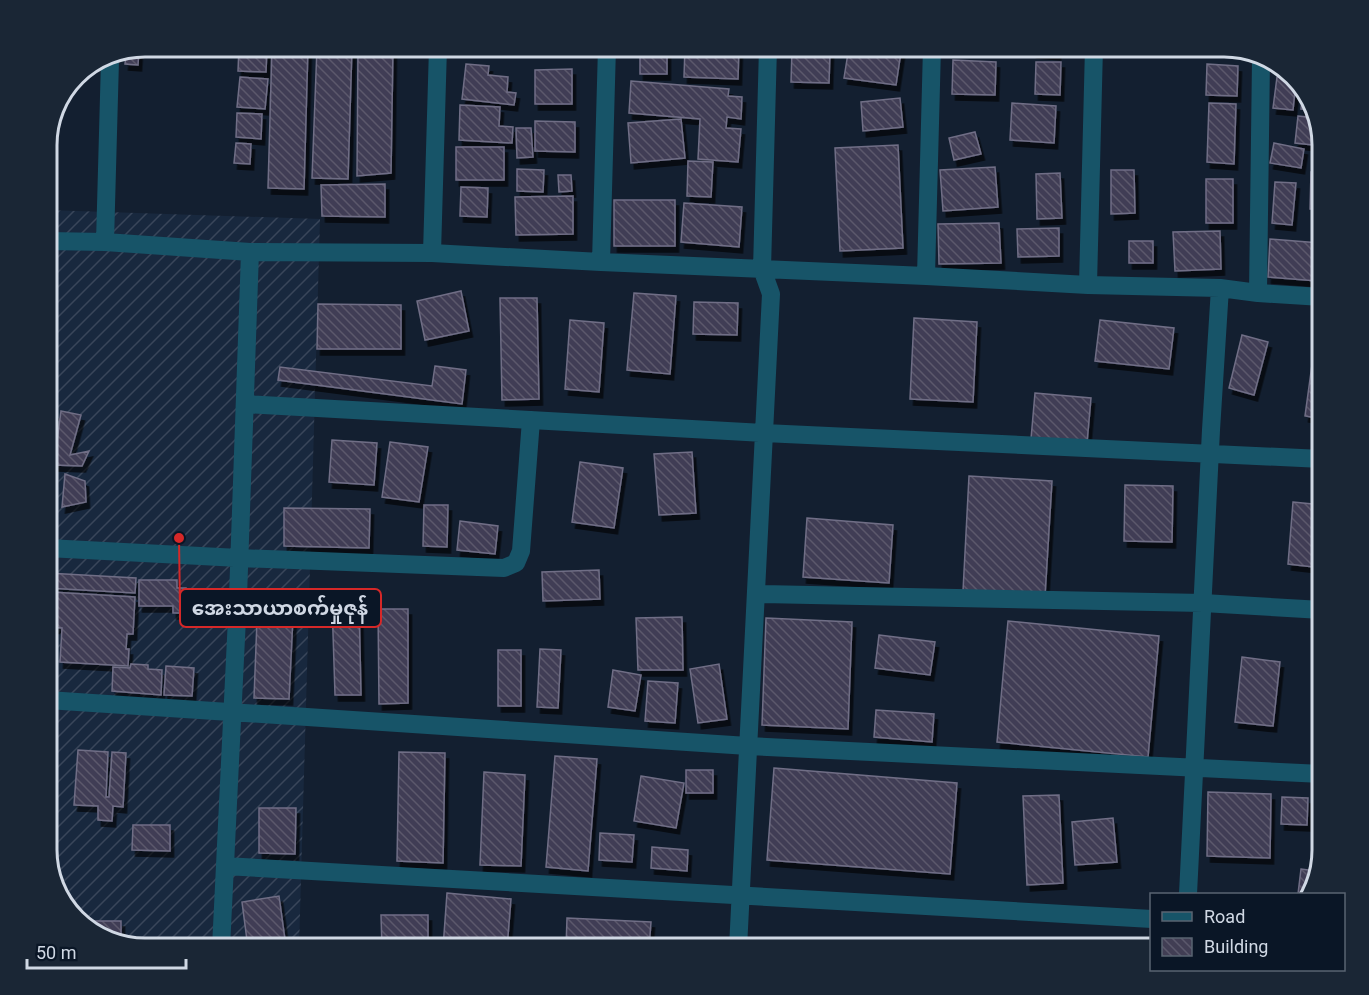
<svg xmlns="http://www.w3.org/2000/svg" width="1369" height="995" font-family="Roboto,'Noto Sans Myanmar',sans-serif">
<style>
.industrial{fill:url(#industrial-furrows)}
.building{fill:url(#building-back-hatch);stroke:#706e86;stroke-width:1.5;filter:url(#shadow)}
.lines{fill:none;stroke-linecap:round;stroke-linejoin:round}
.minor{stroke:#175468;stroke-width:18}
.rim{fill:none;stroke:#d0d8e4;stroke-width:3}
.leader{fill:none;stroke:#d62828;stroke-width:2}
.callout-dot{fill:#d62828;stroke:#0a1626;stroke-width:2}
.callout{fill:#0a1626;stroke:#d62828;stroke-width:2}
.callout-label{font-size:20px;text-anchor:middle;font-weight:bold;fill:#d0d8e4}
</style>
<defs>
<pattern id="industrial-furrows" width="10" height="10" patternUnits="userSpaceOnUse" patternTransform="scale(1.5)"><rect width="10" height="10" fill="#18283e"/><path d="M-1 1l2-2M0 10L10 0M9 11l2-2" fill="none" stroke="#39465a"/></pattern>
<pattern id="building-back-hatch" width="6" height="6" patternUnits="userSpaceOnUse" patternTransform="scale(1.5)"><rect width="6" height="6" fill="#413e54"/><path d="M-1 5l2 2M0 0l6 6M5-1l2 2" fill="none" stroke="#5b596c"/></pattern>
<filter id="shadow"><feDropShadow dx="3.5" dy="6" stdDeviation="0" flood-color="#0009"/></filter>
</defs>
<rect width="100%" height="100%" fill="#131f30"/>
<path class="industrial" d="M47,210L320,219L299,948H145L85,928L60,899L47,856Z"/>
<path class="building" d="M239,47H267L266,72L238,71Z
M272,47H308L304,189L268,188Z
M317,47H352L348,179L312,178Z
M358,47H393L391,173L357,176Z
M640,47H667V74H640Z
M685,47H739L738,79L684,77Z
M849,47H865L901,52L896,85L844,78Z
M1033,47H1058L1057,54L1033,52Z
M139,49L138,65L125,64L126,54Z
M792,50L830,51L829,83L791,82Z
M953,60L996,62L995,95L952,94Z
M1036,62H1061L1060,95L1035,94Z
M466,64L489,66L488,75L508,77L507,92L516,93L514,105L462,99Z
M1207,64L1238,66L1237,96L1206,95Z
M572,69V104H535V70Z
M240,77L268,79L265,109L237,107Z
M1277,77L1294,79L1296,82L1293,110L1273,108Z
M631,81L729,89L728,96L742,97L741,119L727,117L726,128L741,129L738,162L698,159L700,119L629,113Z
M1303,90L1312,101L1314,110L1301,109Z
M900,98L903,127L863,131L861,102Z
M1012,103L1056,106L1054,143L1010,140Z
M1209,103L1236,104L1234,164L1207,162Z
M460,105L500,107L499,126L513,127L512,143L459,140Z
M237,113L262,114L261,139L236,137Z
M1298,116L1316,118L1322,146L1295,143Z
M681,119L685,158L631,163L628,123Z
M535,121L575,122V152L535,151Z
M516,128H531L533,157L517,158Z
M975,132L981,154L954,160L949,138Z
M236,143L251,144L250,164L234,163Z
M1274,143L1304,149L1301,168L1270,163Z
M898,145L903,248L840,251L835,148Z
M456,147H504V180H456Z
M688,161L713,162L711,197L687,196Z
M995,167L998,207L943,211L940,170Z
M517,169L544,170L543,192L517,191Z
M1111,170H1134L1135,213L1111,214Z
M1311,172H1322V209H1310Z
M1060,173L1062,218L1037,219L1036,174Z
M558,175H571L572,191L559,192Z
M1206,179H1233V223H1206Z
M1275,182L1296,183L1292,225L1272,223Z
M385,184V217L322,216L321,185Z
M461,187L488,188L487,217L460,216Z
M573,196V234L516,235L515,197Z
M614,200H675V246H614Z
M684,203L742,207L739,247L681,242Z
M999,223L1001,263L939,264L938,224Z
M1059,228V256L1018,257L1017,229Z
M1220,231L1221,269L1175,271L1173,232Z
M1270,239L1320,243L1317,281L1268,277Z
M1129,241H1153V263H1129Z
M461,291L469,331L425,340L417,301Z
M634,293L676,296L670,374L627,370Z
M500,298H537L539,399L502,400Z
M694,302L738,303L737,335L693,334Z
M318,304L401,305V349H317Z
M914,318L977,322L973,402L910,399Z
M570,320L604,323L599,392L565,389Z
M1100,320L1174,328L1169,369L1095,361Z
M1242,335L1268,342L1254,395L1229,388Z
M1314,350L1322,351V419L1305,416Z
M435,366L466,370L462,404L278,380L280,367L432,386Z
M1035,393L1091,398L1087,443L1031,439Z
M61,411L81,415L70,455L89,451L82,466L54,465Z
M47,413H57L52,464H47Z
M332,440L377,443L374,485L329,482Z
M390,442L428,447L419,502L382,497Z
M692,452L696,513L659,515L654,454Z
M580,462L623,468L614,528L572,522Z
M47,472L54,476L50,509L47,510Z
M65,474L85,481L86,502L62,507Z
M969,476L1052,481L1045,596L963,591Z
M1125,485L1173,486L1172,542L1124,541Z
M1293,502L1322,505V568L1288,564Z
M424,505H448L447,547L423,546Z
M284,508L370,509L369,548L284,546Z
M807,518L893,525L889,583L803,577Z
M460,521L498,526L495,554L457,550Z
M599,570L600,599L543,601L542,572Z
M47,573L136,578L135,593L47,588Z
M139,580H177V588H186V613H173V606H139Z
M51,592L135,597L133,634H127L126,649H129L128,666L60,662L62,628L50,627Z
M258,594L294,596L289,699L254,698Z
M332,602H359L361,695H335Z
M378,609H408V703L379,704Z
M682,617L683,670H638L636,618Z
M766,618L852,622L848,729L762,725Z
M1008,621L1159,636L1148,757L997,742Z
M879,635L935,642L930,675L875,668Z
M540,649L561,650L558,708L537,707Z
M498,650H521V706H498Z
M1242,657L1280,662L1273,726L1235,722Z
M131,664L148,665V669L162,670L161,695L112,691L113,667L130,668Z
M719,664L727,719L698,723L690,669Z
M166,666L194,668L192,696L164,695Z
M613,670L641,675L635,711L608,707Z
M648,681L678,683L675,723L645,721Z
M876,710L934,714L932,742L874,737Z
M78,750L108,752L106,797H109L112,752L126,753L123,807L113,806L112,821L98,820V806L74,805Z
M399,752L445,753L443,863L397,861Z
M555,756L597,759L588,871L546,867Z
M774,768L957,783L950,874L767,860Z
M686,770H713V793H686Z
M484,772L525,775L521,866L480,865Z
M641,776L684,783L676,828L634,821Z
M1208,792L1271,794L1270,858L1207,856Z
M1059,795L1063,883L1027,885L1023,796Z
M1282,797L1308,798L1307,825L1281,824Z
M259,808H296L295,854L259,853Z
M1113,818L1117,862L1075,865L1072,822Z
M133,825H170V851L132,850Z
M600,833L634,835L632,862L599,860Z
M652,847L688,850L687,871L651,868Z
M1301,869L1316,871L1307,894H1298Z
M447,893L511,899L507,948H443Z
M279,896L286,947L248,948L242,902Z
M381,915H428V948H382Z
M567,918L651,922L649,948H566Z
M78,921H121V940L85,928Z
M945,946L1025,947V948H945Z"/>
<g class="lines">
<path class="minor" d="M47,241L105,242L250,252L432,253L601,262L926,276L1088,285L1220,288L1258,293L1322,297
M105,242L110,60
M432,253L438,47
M601,262L607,47
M926,276L932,47
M1088,285L1094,47
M1258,293L1261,59
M245,404L764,433L1322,459
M47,548L239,558L504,568L516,563L521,551L531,420
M756,594L1203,603L1322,610
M47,700L748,746L1322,774
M225,866L1152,919
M1188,894L1211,430L1220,288
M221,948L238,597L250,252
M738,948L771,294L762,269L768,47"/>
</g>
<path d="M0 0H1369V995H0ZM145 57H1224A88 88 0 0 1 1312 145V850A88 88 0 0 1 1224 938H145A88 88 0 0 1 57 850V145A88 88 0 0 1 145 57Z" fill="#1a2635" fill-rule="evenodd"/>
<path class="rim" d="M145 57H1224A88 88 0 0 1 1312 145V850A88 88 0 0 1 1224 938H145A88 88 0 0 1 57 850V145A88 88 0 0 1 145 57Z"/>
<path class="leader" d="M179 538L180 608"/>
<circle class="callout-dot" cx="179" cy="538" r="6"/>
<rect class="callout" x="180" y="589" width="201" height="38" rx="6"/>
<g class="callout-label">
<text x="280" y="615">အေးသာယာစက်မှုဇုန်</text>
</g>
<rect x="1150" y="893" width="195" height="78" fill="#0a1626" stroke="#596472" stroke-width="1.5"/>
<rect x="1162" y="912" width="30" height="9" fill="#175468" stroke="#596472" stroke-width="1.5"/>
<text x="1204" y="923" font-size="18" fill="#d0d8e4">Road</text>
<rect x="1162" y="938" width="30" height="18" fill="url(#building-back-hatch)" stroke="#596472" stroke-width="1.5"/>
<text x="1204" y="953" font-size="18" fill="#d0d8e4">Building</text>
<path d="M27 959v9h159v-9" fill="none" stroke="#d0d8e4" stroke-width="3"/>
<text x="36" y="959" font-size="18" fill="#d0d8e4" stroke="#0a1626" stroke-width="4.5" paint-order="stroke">50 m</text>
</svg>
